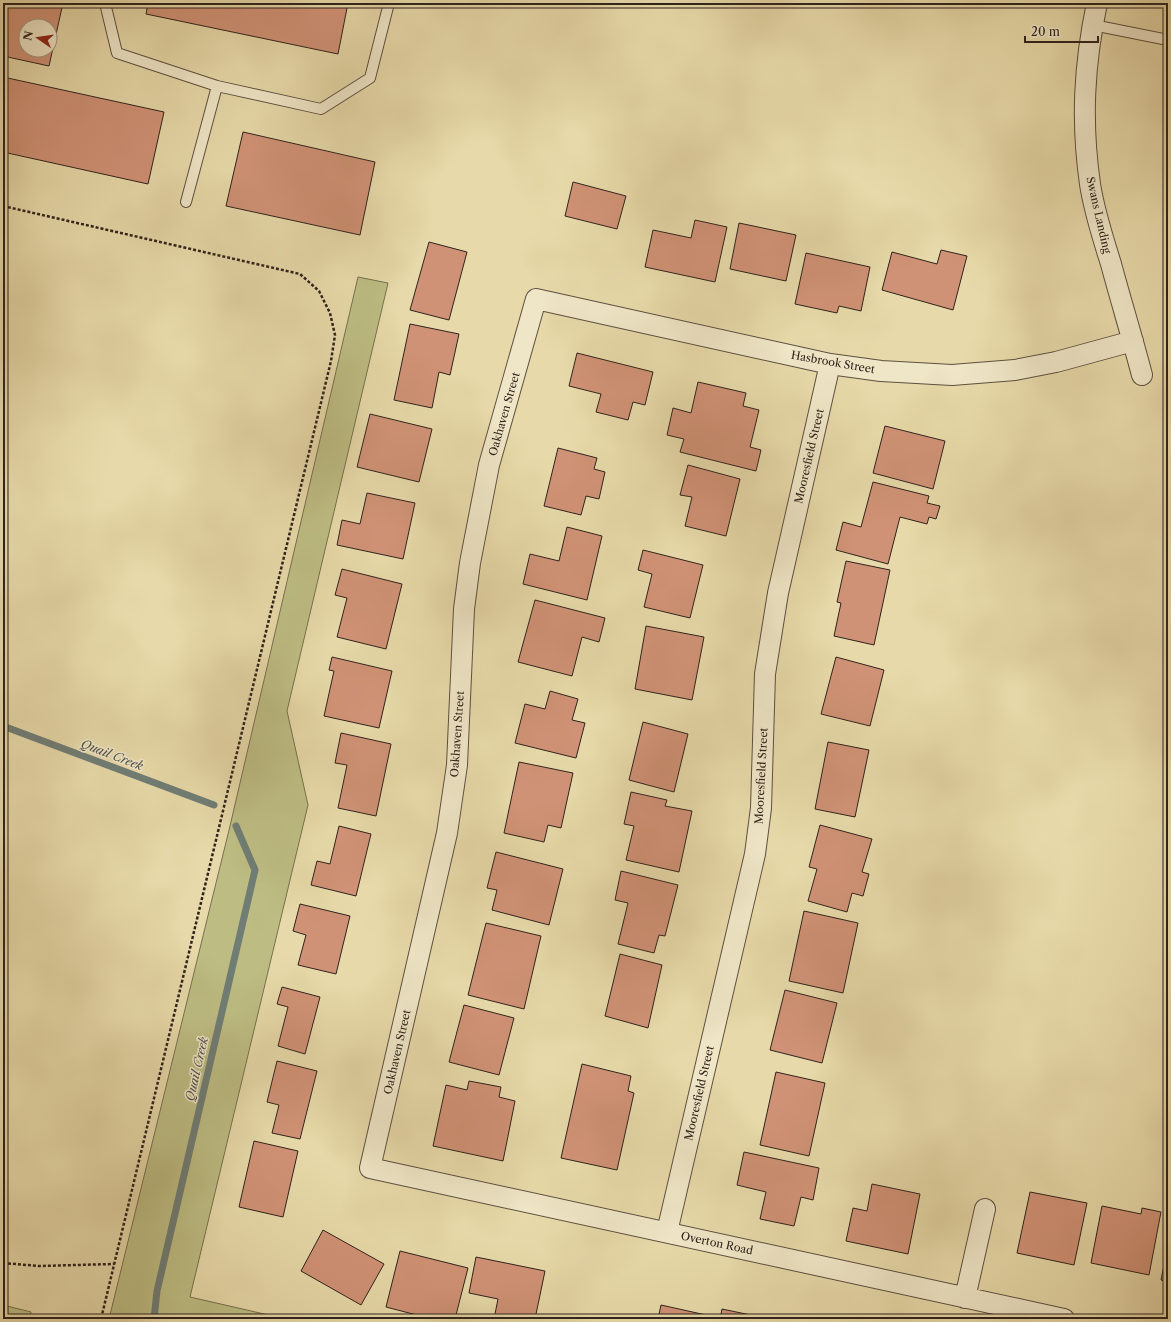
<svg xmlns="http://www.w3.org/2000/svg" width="1171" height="1322" font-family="'Libre Caslon Text',serif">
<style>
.green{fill:#bdbd83;stroke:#767050}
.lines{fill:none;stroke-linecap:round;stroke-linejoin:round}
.stream{stroke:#6f7d75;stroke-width:7}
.building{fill:#d09276;stroke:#2f231c;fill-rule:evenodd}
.service-casing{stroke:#5d503f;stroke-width:12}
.minor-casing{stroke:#5d503f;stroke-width:22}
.path{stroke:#2f231c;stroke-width:2.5;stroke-dasharray:3 2;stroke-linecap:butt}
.service{stroke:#efe6c7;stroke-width:10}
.minor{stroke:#efe6c7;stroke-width:20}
.labels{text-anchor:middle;stroke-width:3;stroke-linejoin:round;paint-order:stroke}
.street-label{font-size:11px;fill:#2f231c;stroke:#efe6c7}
.water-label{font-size:12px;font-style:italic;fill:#4f5049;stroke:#efe6c7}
</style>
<rect width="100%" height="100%" fill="#e7d9a9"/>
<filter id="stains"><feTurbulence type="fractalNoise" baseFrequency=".005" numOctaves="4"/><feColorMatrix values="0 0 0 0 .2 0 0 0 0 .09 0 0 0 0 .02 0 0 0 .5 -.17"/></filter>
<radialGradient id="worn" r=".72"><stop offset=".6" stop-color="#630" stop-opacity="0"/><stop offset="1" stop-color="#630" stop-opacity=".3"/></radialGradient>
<path class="green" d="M358,277L388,283L287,711L308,805L190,1297L286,1319H109L230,826Z
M3,1305L31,1312L30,1319H3Z"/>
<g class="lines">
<path class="stream" d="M3,726L214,805
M154,1319L157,1291L255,870L236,826"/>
</g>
<path class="building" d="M3,3H63L49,66L3,56ZM26,26H50V50H26Z
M148,3H348L338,54L146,14Z
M3,77L164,112L148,184L3,152Z
M243,132L375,162L360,235L226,206Z
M573,182L626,196L617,229L565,216Z
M695,220L727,227L715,282L645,267L653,230L691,238Z
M739,223L796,235L786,281L730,269Z
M429,242L467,252L449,320L410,310Z
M941,250L967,256L953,310L882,290L892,252L937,264Z
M806,253L870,267L861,311L839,306L837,313L795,304Z
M410,324L459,334L450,375L439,372L432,408L394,400Z
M577,353L653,372L645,405L633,402L628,420L596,412L601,394L569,386Z
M698,382L746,393L743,406L759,410L750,447L761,450L756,471L680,452L684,439L667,435L673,408L691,413Z
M370,414L432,429L419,482L357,467Z
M885,426L945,441L933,489L873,473Z
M558,448L597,458L594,469L605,472L599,499L586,496L581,515L544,506Z
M688,465L740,479L726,536L685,526L692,497L680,495Z
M873,482L929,496L927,503L940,506L936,519L929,517L927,524L900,517L888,564L836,550L843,522L861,527Z
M367,493L415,503L403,559L337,545L342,520L360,524Z
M567,527L602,536L587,600L523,584L530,554L559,561Z
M643,550L703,565L690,618L644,607L652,574L638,570Z
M846,561L890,570L874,645L834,636L841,603L837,602Z
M342,569L402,584L386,649L337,637L347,598L335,595Z
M535,600L605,618L599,642L582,637L572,676L518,662Z
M646,626L704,637L692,700L635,689Z
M332,657L392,671L379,728L324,716L334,671L329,670Z
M836,657L884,670L870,726L821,714Z
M550,691L578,699L572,720L585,723L576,758L515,743L525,704L545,709Z
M643,722L688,734L674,792L629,780Z
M341,733L391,744L376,816L338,808L347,765L335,763Z
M828,742L869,750L855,817L815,809Z
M519,762L573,773L561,828L548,825L544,842L504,833Z
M631,792L667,800L665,806L692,811L679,872L626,860L634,826L624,824Z
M820,825L872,839L862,872L869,874L863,896L852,893L847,912L808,901L817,869L809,867Z
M339,826L371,834L356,896L311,885L317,861L330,864Z
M496,852L563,869L549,925L492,910L497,890L487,888Z
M621,871L678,885L665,936L659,935L654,953L618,944L628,903L615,900Z
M300,904L350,916L336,974L298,965L306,935L293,931Z
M804,911L858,923L843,993L789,981Z
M486,923L541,936L524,1009L468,995Z
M620,954L662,965L648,1028L605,1016Z
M282,987L320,997L305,1054L278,1046L288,1007L277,1004Z
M785,990L837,1003L822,1063L770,1050Z
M464,1005L514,1018L499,1075L449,1062Z
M277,1061L317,1071L300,1139L272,1133L279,1105L267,1102Z
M582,1064L631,1076L628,1091L634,1093L617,1170L561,1158Z
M776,1072L825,1083L809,1156L760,1145Z
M469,1081L501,1087L499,1097L515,1101L503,1161L433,1146L446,1085L467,1090Z
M254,1141L298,1151L283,1217L239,1207Z
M744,1152L819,1168L813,1200L801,1197L794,1226L760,1219L766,1192L737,1185Z
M872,1184L920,1194L908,1254L846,1241L853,1208L867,1211Z
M1030,1192L1087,1203L1074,1265L1017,1253Z
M1102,1206L1141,1214L1142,1208L1161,1212L1149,1275L1091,1263Z
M323,1230L384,1264L361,1305L301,1271Z
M1168,1245V1282L1161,1280Z
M400,1251L468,1268L455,1319H432L386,1307Z
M476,1257L545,1271L535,1319H494L498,1299L469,1293Z
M661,1305L706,1315L705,1319H658Z
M722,1309L770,1319H720Z"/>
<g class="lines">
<g class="service-casing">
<path id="service" d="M105,3L117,53L217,86L321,109L370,78L389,3
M1093,25L1168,40
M186,202L217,86"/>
</g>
<g class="minor-casing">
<path id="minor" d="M1097,3C1084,65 1081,121 1090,184C1094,211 1103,238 1111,264C1121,301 1132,337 1142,375
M667,1232L755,854L761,808L765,674L778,593L830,364
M965,1298L985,1209
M1064,1319L370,1168L447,833L457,765L464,609L470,563L489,465L536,299L830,364L881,371L952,375L1015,370L1056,362L1133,341"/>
</g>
<path class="path" d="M3,206L300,274L319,291L330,313L335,335L331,361L101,1319
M3,1263L39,1266L114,1264"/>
<use href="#service" class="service"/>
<use href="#minor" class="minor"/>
</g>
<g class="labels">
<g class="street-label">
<text transform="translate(1099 215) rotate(77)" y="4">Swans Landing</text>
<text transform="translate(833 362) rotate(10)" y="4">Hasbrook Street</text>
<text transform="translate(504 414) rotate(-74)" y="4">Oakhaven Street</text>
<text transform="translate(809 456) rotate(-77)" y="4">Mooresfield Street</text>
<text transform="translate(457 734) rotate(-86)" y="4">Oakhaven Street</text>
<text transform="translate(761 776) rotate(-87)" y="4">Mooresfield Street</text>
<text transform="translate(397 1052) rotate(-77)" y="4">Oakhaven Street</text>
<text transform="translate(699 1093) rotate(-77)" y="4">Mooresfield Street</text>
<text transform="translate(717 1243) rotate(12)" y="4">Overton Road</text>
</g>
<g class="water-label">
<text transform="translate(112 755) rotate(21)" y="4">Quail Creek</text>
<text transform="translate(197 1069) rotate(-77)" y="4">Quail Creek</text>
</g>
</g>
<rect width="1171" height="1322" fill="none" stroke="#e7d9a9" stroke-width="16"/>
<rect x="4" y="4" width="1163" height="1314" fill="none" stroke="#2f231c" stroke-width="2"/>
<rect x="8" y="8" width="1155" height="1306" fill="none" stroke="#2f231c"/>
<g transform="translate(38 38) rotate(283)"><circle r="19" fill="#efe6c7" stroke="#a29883"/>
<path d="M0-3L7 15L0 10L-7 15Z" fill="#8f2418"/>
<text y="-6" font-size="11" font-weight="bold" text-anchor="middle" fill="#2f231c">N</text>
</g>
<path d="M1025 36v6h73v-6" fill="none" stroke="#2f231c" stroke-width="2"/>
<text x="1031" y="36" font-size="12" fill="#2f231c" stroke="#efe6c7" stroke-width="3" paint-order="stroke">20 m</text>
<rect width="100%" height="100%" filter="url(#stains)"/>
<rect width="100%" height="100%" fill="url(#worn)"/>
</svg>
